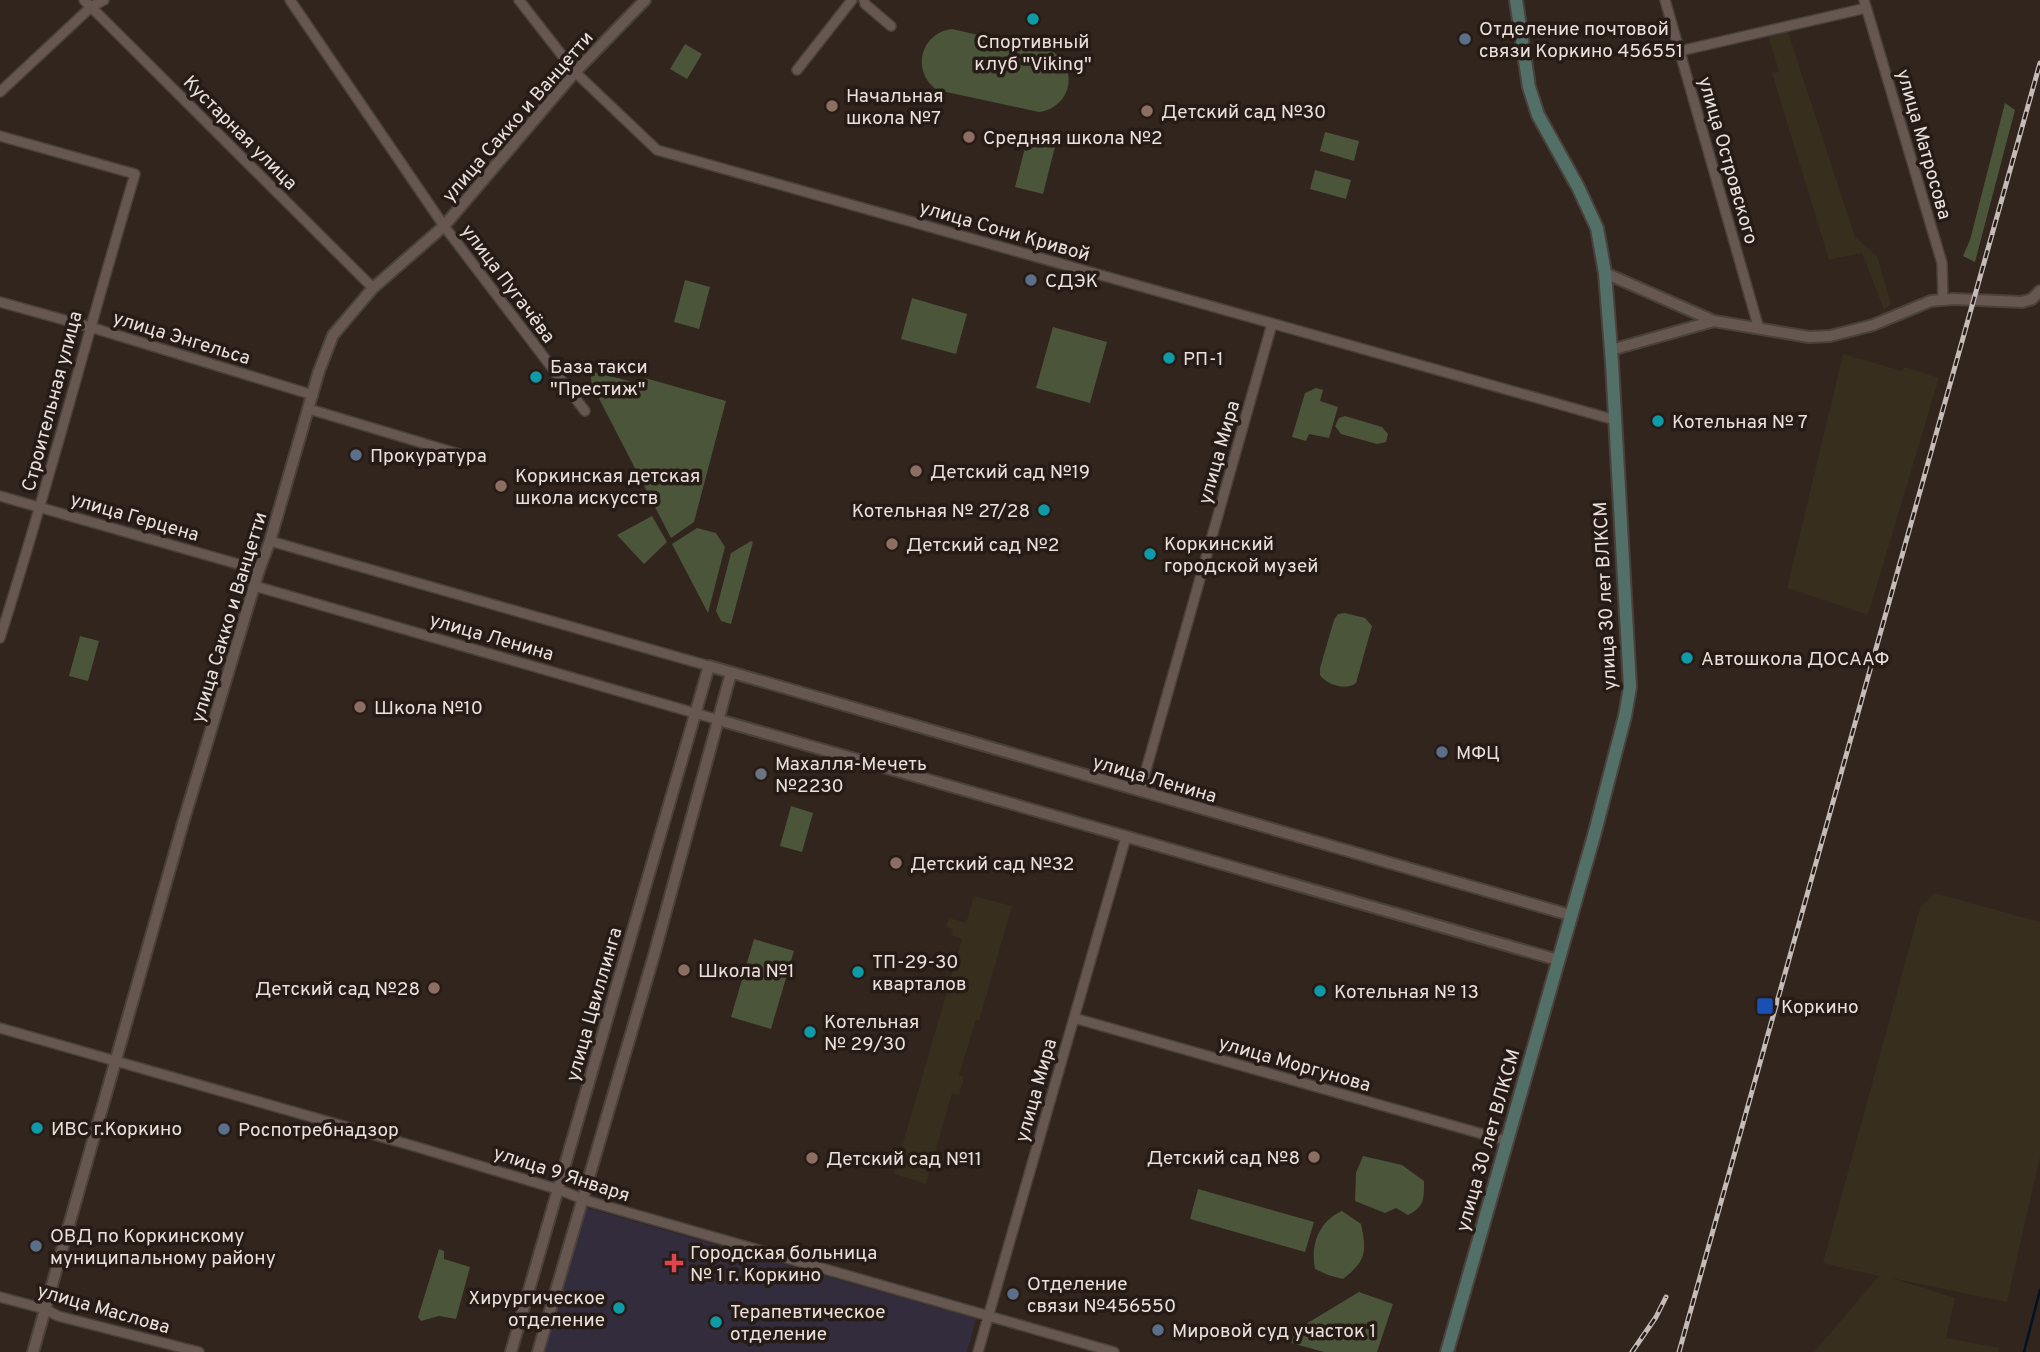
<svg xmlns="http://www.w3.org/2000/svg" width="2040" height="1352" font-family="Overpass,sans-serif">
<style>
.industrial{fill:#372e1d}
.medical{fill:#322c3c}
.green{fill:#4b5539}
.lines{fill:none;stroke-linecap:round;stroke-linejoin:round}
.stream{stroke:#001325;stroke-width:2.5}
.minor-casing{stroke:#4a413b;stroke-width:12}
.tertiary-casing{stroke:#4a413b;stroke-width:14}
.secondary-casing{stroke:#4a413b;stroke-width:16}
.minor{stroke:#665851;stroke-width:9}
.tertiary{stroke:#665851;stroke-width:10}
.secondary{stroke:#527068;stroke-width:12}
.rail-casing{stroke:#c5bbb7;stroke-width:5}
.rail{stroke:#271b15;stroke-width:2.5;stroke-dasharray:8;stroke-linecap:butt}
.culture-dot{fill:#0f9aa8;stroke:#271b15;stroke-width:2.5}
.service-dot{fill:#5c6f8a;stroke:#271b15;stroke-width:2.5}
.education-dot{fill:#8d6e63;stroke:#271b15;stroke-width:2.5}
.worship-dot{fill:#6b7280;stroke:#271b15;stroke-width:2.5}
.transit-dot{fill:#1a4fb4;stroke:#271b15;stroke-width:2.5}
.health-dot{fill:#e0444e;stroke:#271b15;stroke-width:2.5}
.labels{text-anchor:middle;stroke-width:7;stroke-linejoin:round;paint-order:stroke}
.poi-label{font-size:19px;fill:#eae1dd;stroke:#271b15;text-anchor:start}
.street-label{font-size:19px;fill:#eae1dd;stroke:#271b15}
</style>
<rect width="100%" height="100%" fill="#31251e"/>
<path class="industrial" d="M1788,32L1855,237L1877,256L1891,304L1884,310L1862,253L1829,260L1772,73L1779,71L1768,36Z
M1843,354L1902,371L1904,367L1939,378L1868,615L1787,588Z
M1934,893L2040,922V1157L2007,1302L1891,1278L1955,1298L1946,1338L2000,1348L1999,1352H1814L1879,1276L1823,1263L1920,908Z
M974,896L1012,906L979,1021L976,1020L959,1075L964,1077L959,1095L952,1093L926,1184L894,1174L962,939L951,935L953,929L946,927L949,918L966,923Z"/>
<path class="medical" d="M584,1207L976,1319L967,1352H542Z"/>
<path class="green" d="M952,29L1053,52C1080,70 1070,108 1039,112L937,90C911,72 920,33 952,29Z
M685,44L702,54L687,79L670,69Z
M2005,103L2015,110L1975,262L1963,256L1970,240Z
M1029,132L1057,139L1043,194L1015,187Z
M1325,132L1359,141L1354,161L1320,151Z
M1315,170L1351,180L1346,199L1310,189Z
M685,280L710,287L699,329L674,322Z
M912,298L967,314L956,354L901,339Z
M1053,327L1107,342L1090,403L1036,388Z
M590,371L633,382L645,378L726,401L694,522L671,538L592,385Z
M1316,388L1323,390L1320,401L1338,407L1329,438L1309,434L1306,441L1292,437L1305,393Z
M1345,416L1382,427L1388,434L1386,442L1377,444L1341,434L1335,426L1339,418Z
M652,516L667,542L644,564L617,535Z
M697,528L716,533L725,547L708,613L672,544Z
M751,541L753,542L731,624L721,621L716,611L731,553Z
M1345,613L1365,618L1372,626L1356,683C1346,691 1327,685 1320,675V668L1334,620L1338,614Z
M80,636L99,641L88,681L69,676Z
M791,806L813,813L802,852L780,846Z
M754,939L794,951L771,1029L731,1017Z
M1363,1156L1402,1165L1424,1181C1424,1198 1425,1207 1408,1215L1396,1208L1385,1213L1355,1201L1356,1173Z
M1198,1189L1314,1222L1305,1252L1190,1219Z
M1342,1211L1361,1224C1367,1252 1366,1261 1343,1279L1328,1275L1315,1269C1310,1245 1319,1221 1342,1211Z
M439,1249L444,1251V1259L470,1267L456,1319L439,1316L421,1321L418,1317Z
M1359,1292L1393,1304L1377,1352H1324L1291,1343L1296,1330Z"/>
<g class="lines">
<path class="stream" d="M2024,1352L2040,1290"/>
<g class="minor-casing">
<path id="minor" d="M84,0L373,288
M290,0L444,226L585,411
M519,0L575,72L657,150L1615,420
M864,0L865,4L891,26
M1665,0L1759,329
M1864,0L1942,263L1943,299
M1680,51L1866,8
M797,70L852,0
M0,92L91,7L104,0
M0,136L135,174C89,328 49,484 0,638
M0,302L90,327L313,395
M309,409L459,454
M0,496L259,570
M270,541L709,666
M255,586L719,720
M1140,791L1272,324
M1074,1018L1507,1141
M0,1028L417,1147L557,1189L588,1201L1114,1352
M0,1297L45,1309L58,1316L199,1352
M978,1352L1126,837"/>
</g>
<g class="tertiary-casing">
<path id="tertiary" d="M1605,273L1714,321L1809,337L1830,336L1873,325L1931,301L1953,299L2022,302L2032,299L2040,291
M1611,350L1714,321
M719,720L1558,960
M33,1352L183,823L259,570L270,541L319,371L333,335L373,288L444,226L575,72L645,0
M511,1352L709,666L1570,915
M538,1352L654,955L731,673"/>
</g>
<g class="secondary-casing">
<path id="secondary" d="M1447,1352L1595,832L1625,716L1630,687L1612,363L1605,273L1597,228L1578,187L1538,115L1529,87L1516,0"/>
</g>
<use href="#minor" class="minor"/>
<use href="#tertiary" class="tertiary"/>
<use href="#secondary" class="secondary"/>
<g class="rail-casing">
<path id="rail" d="M1632,1352L1656,1317L1666,1297
M1679,1352L2040,63"/>
</g>
<use href="#rail" class="rail"/>
</g>
<g class="culture-dot">
<circle cx="1033" cy="19" r="7"/>
<circle cx="1169" cy="358" r="7"/>
<circle cx="536" cy="377" r="7"/>
<circle cx="1658" cy="421" r="7"/>
<circle cx="1044" cy="510" r="7"/>
<circle cx="1150" cy="554" r="7"/>
<circle cx="1687" cy="658" r="7"/>
<circle cx="858" cy="972" r="7"/>
<circle cx="1320" cy="991" r="7"/>
<circle cx="810" cy="1032" r="7"/>
<circle cx="37" cy="1128" r="7"/>
<circle cx="619" cy="1308" r="7"/>
<circle cx="716" cy="1322" r="7"/>
</g>
<g class="service-dot">
<circle cx="1465" cy="39" r="7"/>
<circle cx="1031" cy="280" r="7"/>
<circle cx="356" cy="455" r="7"/>
<circle cx="1442" cy="752" r="7"/>
<circle cx="224" cy="1129" r="7"/>
<circle cx="36" cy="1246" r="7"/>
<circle cx="1013" cy="1294" r="7"/>
<circle cx="1158" cy="1330" r="7"/>
</g>
<g class="education-dot">
<circle cx="832" cy="106" r="7"/>
<circle cx="1147" cy="111" r="7"/>
<circle cx="969" cy="137" r="7"/>
<circle cx="916" cy="471" r="7"/>
<circle cx="501" cy="486" r="7"/>
<circle cx="892" cy="544" r="7"/>
<circle cx="360" cy="707" r="7"/>
<circle cx="896" cy="863" r="7"/>
<circle cx="684" cy="970" r="7"/>
<circle cx="434" cy="988" r="7"/>
<circle cx="1314" cy="1157" r="7"/>
<circle cx="812" cy="1158" r="7"/>
</g>
<circle class="worship-dot" cx="761" cy="774" r="7"/>
<rect class="transit-dot" x="1756" y="997" width="18" height="18" rx="3.5"/>
<path class="health-dot" d="M670.5 1252.5h7v7h7v7h-7v7h-7v-7h-7v-7h7z"/>
<g class="labels">
<g class="poi-label">
<text x="1479" y="35">Отделение почтовой<tspan x="1479" dy="22">связи Коркино 456551</tspan></text>
<text x="1033" y="48" text-anchor="middle">Спортивный<tspan x="1033" dy="22">клуб "Viking"</tspan></text>
<text x="846" y="102">Начальная<tspan x="846" dy="22">школа №7</tspan></text>
<text x="1161" y="118">Детский сад №30</text>
<text x="983" y="144">Средняя школа №2</text>
<text x="1045" y="287">СДЭК</text>
<text x="1183" y="365">РП-1</text>
<text x="550" y="373">База такси<tspan x="550" dy="22">"Престиж"</tspan></text>
<text x="1672" y="428">Котельная № 7</text>
<text x="370" y="462">Прокуратура</text>
<text x="930" y="478">Детский сад №19</text>
<text x="515" y="482">Коркинская детская<tspan x="515" dy="22">школа искусств</tspan></text>
<text x="1030" y="517" text-anchor="end">Котельная № 27/28</text>
<text x="1164" y="550">Коркинский<tspan x="1164" dy="22">городской музей</tspan></text>
<text x="906" y="551">Детский сад №2</text>
<text x="1701" y="665">Автошкола ДОСААФ</text>
<text x="374" y="714">Школа №10</text>
<text x="1456" y="759">МФЦ</text>
<text x="775" y="770">Махалля-Мечеть<tspan x="775" dy="22">№2230</tspan></text>
<text x="910" y="870">Детский сад №32</text>
<text x="872" y="968">ТП-29-30<tspan x="872" dy="22">кварталов</tspan></text>
<text x="698" y="977">Школа №1</text>
<text x="420" y="995" text-anchor="end">Детский сад №28</text>
<text x="1334" y="998">Котельная № 13</text>
<text x="1781" y="1013">Коркино</text>
<text x="824" y="1028">Котельная<tspan x="824" dy="22">№ 29/30</tspan></text>
<text x="51" y="1135">ИВС г.Коркино</text>
<text x="238" y="1136">Роспотребнадзор</text>
<text x="1300" y="1164" text-anchor="end">Детский сад №8</text>
<text x="826" y="1165">Детский сад №11</text>
<text x="50" y="1242">ОВД по Коркинскому<tspan x="50" dy="22">муниципальному району</tspan></text>
<text x="690" y="1259">Городская больница<tspan x="690" dy="22">№ 1 г. Коркино</tspan></text>
<text x="1027" y="1290">Отделение<tspan x="1027" dy="22">связи №456550</tspan></text>
<text x="605" y="1304" text-anchor="end">Хирургическое<tspan x="605" dy="22">отделение</tspan></text>
<text x="730" y="1318">Терапевтическое<tspan x="730" dy="22">отделение</tspan></text>
<text x="1172" y="1337">Мировой суд участок 1</text>
</g>
<g class="street-label">
<text transform="translate(517 116) rotate(-49)" y="7">улица Сакко и Ванцетти</text>
<text transform="translate(241 132) rotate(45)" y="7">Кустарная улица</text>
<text transform="translate(1925 144) rotate(74)" y="7">улица Матросова</text>
<text transform="translate(1729 160) rotate(74)" y="7">улица Островского</text>
<text transform="translate(1005 230) rotate(16)" y="7">улица Сони Кривой</text>
<text transform="translate(509 283) rotate(53)" y="7">улица Пугачёва</text>
<text transform="translate(182 337) rotate(17)" y="7">улица Энгельса</text>
<text transform="translate(51 401) rotate(-75)" y="7">Строительная улица</text>
<text transform="translate(1218 452) rotate(-74)" y="7">улица Мира</text>
<text transform="translate(135 516) rotate(16)" y="7">улица Герцена</text>
<text transform="translate(1604 596) rotate(-93)" y="7">улица 30 лет ВЛКСМ</text>
<text transform="translate(228 617) rotate(-73)" y="7">улица Сакко и Ванцетти</text>
<text transform="translate(492 636) rotate(16)" y="7">улица Ленина</text>
<text transform="translate(1155 778) rotate(16)" y="7">улица Ленина</text>
<text transform="translate(593 1004) rotate(-74)" y="7">улица Цвиллинга</text>
<text transform="translate(1295 1063) rotate(16)" y="7">улица Моргунова</text>
<text transform="translate(1035 1090) rotate(-74)" y="7">улица Мира</text>
<text transform="translate(1487 1140) rotate(-74)" y="7">улица 30 лет ВЛКСМ</text>
<text transform="translate(562 1173) rotate(18)" y="7">улица 9 Января</text>
<text transform="translate(104 1308) rotate(16)" y="7">улица Маслова</text>
</g>
</g>
</svg>
